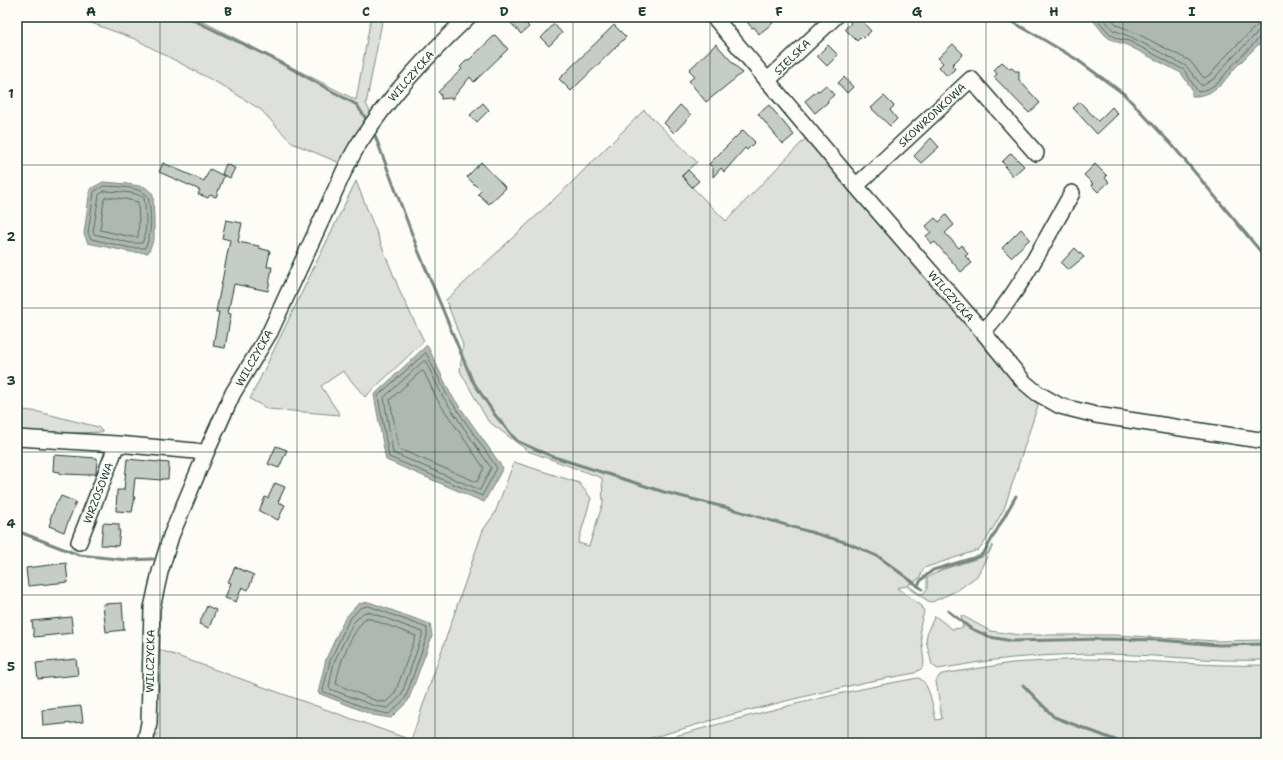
<svg xmlns="http://www.w3.org/2000/svg" width="1283" height="760" font-family="'Shantell Sans',sans-serif">
<style>
.green{fill:#dde0db;stroke:#7e8e88}
.water{fill:#aeb8b1;stroke:#75877f}
.lines{fill:none;stroke-linecap:round;stroke-linejoin:round}
.shore{stroke:#586e66;stroke-width:1}
.stream{stroke:#75877f;stroke-width:3}
.building{fill:#c6cdc7;stroke:#1f3d34}
.minor-casing{stroke:#1f3d34;stroke-width:18}
.minor{stroke:#fdfcf7;stroke-width:15}
.grid{fill:none;stroke:#1f3d34;stroke-width:1;stroke-opacity:0.55}
.labels{text-anchor:middle;stroke-width:3;stroke-linejoin:round;paint-order:stroke}
.street-label{font-size:11px;fill:#1f3d34;stroke:#fdfcf7}
.neatline{fill:none;stroke:#1f3d34;stroke-width:1.5}
.grid-label{font-size:13px;text-anchor:middle;font-weight:bold;fill:#1f3d34}
</style>
<rect width="100%" height="100%" fill="#fdfcf7"/>
<filter id="ink" filterUnits="userSpaceOnUse"><feTurbulence type="fractalNoise" baseFrequency=".025" numOctaves="2"/><feDisplacementMap in="SourceGraphic" scale="8" xChannelSelector="R" yChannelSelector="G"/><feConvolveMatrix kernelMatrix="1 2 1 2 8 2 1 2 1" color-interpolation-filters="sRGB"/></filter>
<g filter="url(#ink)">
<path class="green" d="M75,17H194L356,100L371,17H383L366,104L371,113L340,163L292,143L261,110L225,87L135,39Z
M644,110L697,162L681,176L726,221L807,137L1023,389L1038,405L1004,509L985,542L978,550L924,568L919,579L908,585L918,593L923,594L927,589V578L941,570L982,557L988,552L993,545L977,576L958,590L932,602L928,601L906,586L897,588L922,606L924,612L920,626L924,663L922,668L915,673L866,682L798,698L730,715L634,743H153L156,735L155,648L411,740L483,530L495,513L514,462L579,483L591,498L578,543L589,546L603,503L602,478L528,451L488,421L460,371L463,345L446,300L567,187Z
M356,181L401,294L424,341L365,397L343,371L321,386L340,415L268,409L250,399Z
M17,409L39,412L98,427L103,432L46,434L17,433Z
M961,615L990,631L1020,635H1115L1216,641L1266,640V660C1213,662 1161,655 1108,654C1076,654 1045,655 1013,658C988,660 963,665 938,669L932,665L926,640L928,630L935,616L952,629L963,628Z
M1081,659C1143,659 1204,667 1266,665V743H650C739,718 827,694 918,678C930,681 933,710 936,720L942,719L936,681L940,675L942,674L1012,663Z"/>
<path class="water" d="M1089,17H1266V37L1234,69L1222,84L1209,93L1198,96H1192V89L1181,73L1127,45C1120,43 1112,41 1106,36C1100,30 1096,22 1089,17Z
M103,182L127,184L145,187L153,194L154,222V239L148,253L130,252L88,243L84,234L90,189Z
M427,345L450,393L503,468L484,502L386,460L374,395Z
M369,602L430,624L432,636L408,701L391,718L373,715L318,693L326,659L345,618L358,604Z"/>
<g class="lines">
<path class="shore" d="M1095,17L1110,34L1119,39L1129,41L1184,70L1198,92L1208,89L1219,82L1232,66L1261,36L1266,34
M1102,17L1113,30L1131,37L1186,66L1202,86L1215,78L1228,62L1258,32L1261,30L1266,29
M1110,17L1117,25L1134,32L1190,61L1204,78L1211,74L1224,58L1254,28L1259,24L1266,23
M104,186C118,187 138,186 148,196C151,212 153,233 145,248H131L91,239L88,233L94,192Z
M105,191C115,192 136,191 144,198C146,211 148,231 142,243H131L94,234L93,232L99,195Z
M107,197L125,199L138,202L139,222L138,237H132L100,230L104,199Z
M426,353L447,395L497,468L482,496L389,457L378,396Z
M424,361L426,362L443,397L491,468L480,490L393,453L384,398Z
M422,371L424,372L438,401L484,468L477,482L399,449L390,400Z
M369,606L427,628V636L405,699L389,714L374,711L324,692L323,690L330,661L349,620L360,608Z
M369,612L422,632V636L401,696L388,708L375,706L330,689L329,687L334,662L353,623L363,613Z
M366,618H368L416,636L395,693L386,702L377,701L336,684C339,663 351,633 366,618Z"/>
<path class="stream" d="M187,17L274,59L357,105L366,119
M1004,17L1039,37L1076,59L1124,94L1173,146L1266,258
M374,133L418,250L472,380L495,415L517,441L551,456L664,492L728,508L848,543L879,557L922,589
M17,531L79,555L127,560L153,559
M917,586L922,579L933,570L980,556L985,551L1016,496
M948,611L970,628L990,637L1012,641L1103,639L1159,640L1219,645L1266,644
M1023,685L1054,717L1123,743"/>
</g>
<path class="building" d="M515,17H534L527,25L529,27L521,34L510,22Z
M753,17H768L773,23L759,34L754,27L752,28L747,22Z
M845,17H858L871,31L864,38L862,36L857,41L845,29L851,23Z
M554,24L562,33L549,46L541,38Z
M614,25L626,37L571,91L559,79Z
M495,35L508,49L474,82L470,77L452,99L450,98L441,99V95L438,92L462,69L460,67L468,59L469,60Z
M716,44L742,73L706,102L689,81L695,76L689,70Z
M953,44L963,54L952,65L955,69L947,76L939,67L943,63L938,58Z
M828,45L838,55L827,66L817,56Z
M1002,62L1010,69L1012,68L1015,71H1019V80L1040,103L1029,113L994,77L997,74L994,70Z
M844,77L853,87L847,93L838,83Z
M826,85L834,95L827,101L828,102L815,113L805,101L818,90L819,91Z
M884,96L894,106L890,110L897,119L890,126L871,108Z
M1080,102L1098,121L1112,107L1118,114L1097,134L1073,108Z
M483,103L489,110L477,122L470,115Z
M680,105L691,115L674,133L664,123Z
M769,105L794,135L783,144L758,114Z
M743,130L755,142L747,150L745,148L724,172L721,168L713,177V168L709,164Z
M931,138L939,147L921,163L914,156Z
M1011,153L1024,166L1013,176L1005,167L1006,166L1002,162Z
M481,162L506,188L489,204L478,194L481,191L467,177Z
M163,163L204,181L210,169L224,176L216,197L210,195L208,198L198,194L200,190L159,172Z
M226,164L235,168L230,178L222,174Z
M1095,164L1107,176L1105,178L1109,182L1098,192L1091,185L1093,184L1084,175Z
M688,170L699,181L692,187L682,176Z
M946,215L954,225L945,233L959,248L962,245L968,254L965,256L972,263L961,272L935,242L932,244L926,236L931,232L926,226L935,218L939,222Z
M226,220L242,223L238,242L259,246V248L270,251L267,267H272L268,291L234,284L228,313L231,314L225,348L213,346L219,312H216L230,240L222,238Z
M1021,229L1030,239L1011,257L1002,248Z
M1075,248L1084,257L1068,270L1061,263Z
M276,446L287,450L279,468L268,464Z
M54,455L97,458L96,474H89V475L64,474L59,473L60,472L53,471Z
M127,459L169,463L168,479H162L161,480L135,478L133,497H135L132,512L116,511L117,490H124Z
M275,483L285,487L278,502L285,505L278,520L259,511L265,497L268,498Z
M61,496L76,502L64,532L49,526L51,520L50,519L57,502H58Z
M103,523L119,524V531H120L118,546L101,545Z
M66,563L68,582L28,586L26,568Z
M235,567L254,575L248,590L242,587L236,602L225,598L231,583L228,582Z
M122,603L124,630L106,632L103,604Z
M207,606L216,610L209,628L199,624Z
M71,617L73,633L34,637L32,621Z
M76,659L78,675L38,679L36,663Z
M81,706L83,722L43,726L42,710Z"/>
<g class="lines">
<g class="minor-casing">
<path id="minor" d="M714,17L856,186L983,332L1024,382L1037,393L1060,406L1096,415L1266,441
M767,81L835,17
M856,186L971,79L1036,153
M983,332C1020,292 1045,240 1072,193
M17,438L117,444L195,451L206,453
M79,542L117,444
M145,743L149,723L152,608L160,572L171,536L206,453L233,393L270,332L345,169C350,160 354,151 360,142C390,95 428,55 468,17"/>
</g>
<use href="#minor" class="minor"/>
</g>
</g>
<path class="grid" d="M160,17V743M297,17V743M435,17V743M573,17V743M710,17V743M848,17V743M986,17V743M1123,17V743M17,165H1266M17,308H1266M17,452H1266M17,595H1266"/>
<g class="labels">
<g class="street-label">
<text transform="translate(792 57) rotate(-44)" y="4">SIELSKA</text>
<text transform="translate(411 76) rotate(-49)" y="4">WILCZYCKA</text>
<text transform="translate(932 115) rotate(-43)" y="4">SKOWRONKOWA</text>
<text transform="translate(951 296) rotate(49)" y="4">WILCZYCKA</text>
<text transform="translate(254 358) rotate(-60)" y="4">WILCZYCKA</text>
<text transform="translate(98 493) rotate(-69)" y="4">WRZOSOWA</text>
<text transform="translate(150 661) rotate(-89)" y="4">WILCZYCKA</text>
</g>
</g>
<rect width="1283" height="760" fill="none" stroke="#fdfcf7" stroke-width="44"/>
<rect x="22" y="22" width="1239" height="716" class="neatline"/>
<g class="grid-label">
<text x="91" y="16">A</text>
<text x="228" y="16">B</text>
<text x="366" y="16">C</text>
<text x="504" y="16">D</text>
<text x="642" y="16">E</text>
<text x="779" y="16">F</text>
<text x="917" y="16">G</text>
<text x="1054" y="16">H</text>
<text x="1192" y="16">I</text>
<text x="11" y="98">1</text>
<text x="11" y="241">2</text>
<text x="11" y="385">3</text>
<text x="11" y="528">4</text>
<text x="11" y="671">5</text>
</g>
</svg>
